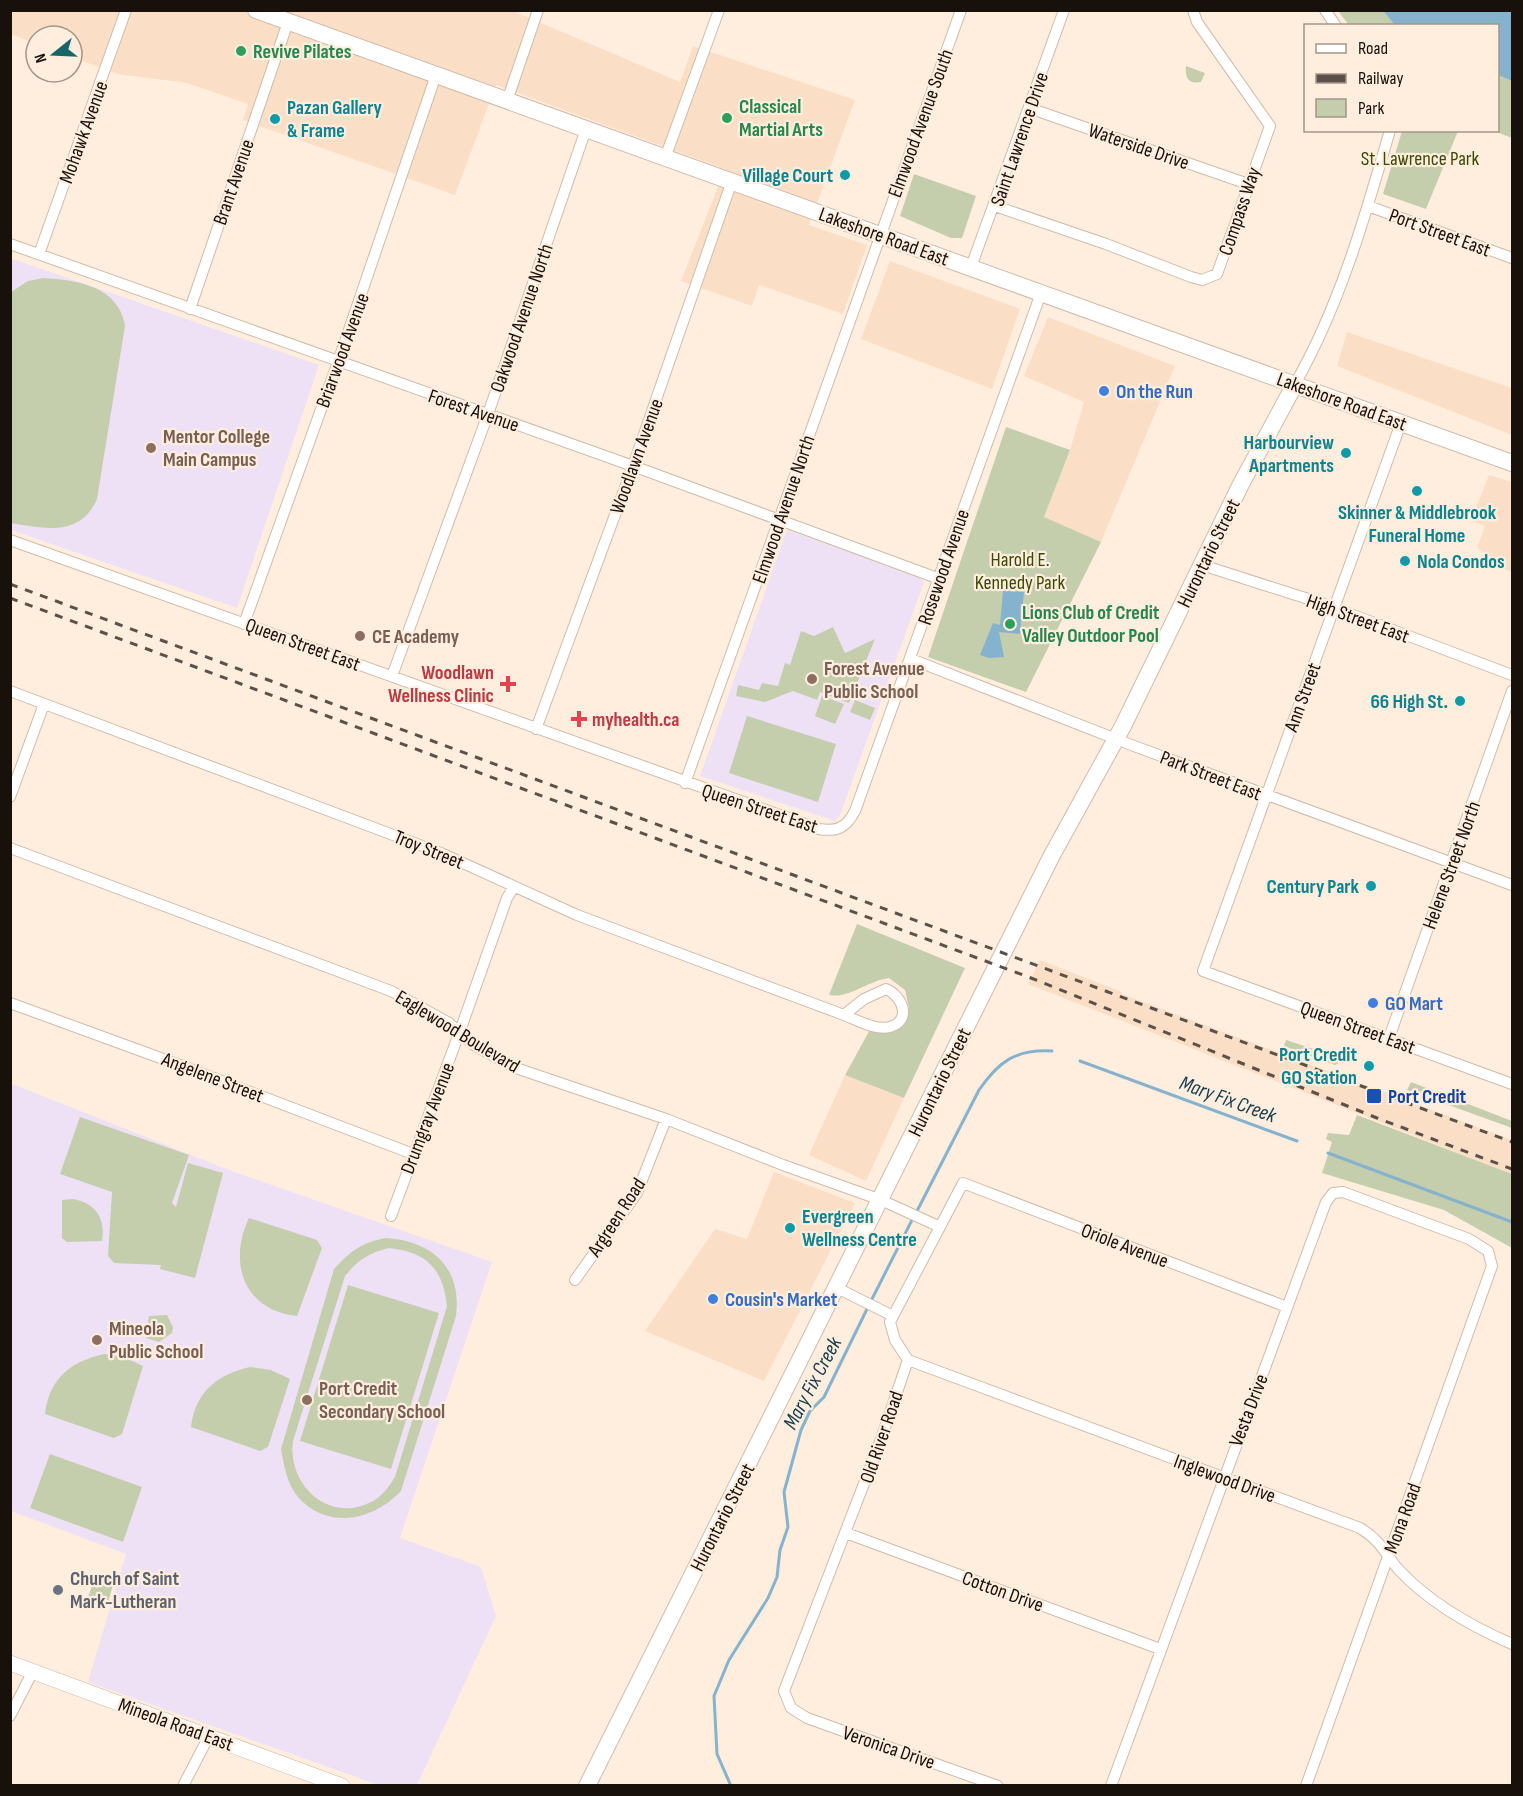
<svg xmlns="http://www.w3.org/2000/svg" width="1523" height="1796" font-family="'Sofia Sans Condensed',sans-serif">
<style>
.built{fill:#fadfc6}
.education{fill:#eee1f6}
.green{fill:#c4cead;fill-rule:evenodd}
.water{fill:#85b2cc}
.lines{fill:none;stroke-linecap:round;stroke-linejoin:round}
.stream{stroke:#85b2cc;stroke-width:3}
.street-casing{stroke:#d0bba9;stroke-width:12}
.secondary-casing{stroke:#d0bba9;stroke-width:16}
.primary-casing{stroke:#d0bba9;stroke-width:18}
.street{stroke:#fff;stroke-width:10}
.secondary{stroke:#fff;stroke-width:15}
.primary{stroke:#fff;stroke-width:16}
.rail{stroke:#5b5149;stroke-width:3;stroke-dasharray:8 8;stroke-linecap:butt}
.leisure-dot{fill:#2e9e5b;stroke:#ffedde;stroke-width:2}
.culture-dot{fill:#0f9aa8;stroke:#ffedde;stroke-width:2}
.shop-dot{fill:#3f7fe0;stroke:#ffedde;stroke-width:2}
.education-dot{fill:#8d6e63;stroke:#ffedde;stroke-width:2}
.health-dot{fill:#e0444e;stroke:#ffedde;stroke-width:2}
.transit-dot{fill:#1a4fb4;stroke:#ffedde;stroke-width:2}
.worship-dot{fill:#6b7280;stroke:#ffedde;stroke-width:2}
.labels{text-anchor:middle;stroke-width:4.5;stroke-linejoin:round;paint-order:stroke}
.leisure-label{font-size:20px;font-weight:bold;fill:#27864d;stroke:#ffedde;text-anchor:start}
.culture-label{font-size:20px;font-weight:bold;fill:#0d838f;stroke:#ffedde;text-anchor:end}
.street-label{font-size:20px;fill:#18110b;stroke:#ffedde}
.park-label{font-size:20px;fill:#3a4800;stroke:#ffedde}
.shop-label{font-size:20px;font-weight:bold;fill:#366cbe;stroke:#ffedde;text-anchor:start}
.education-label{font-size:20px;font-weight:bold;fill:#785e54;stroke:#ffedde;text-anchor:start}
.health-label{font-size:20px;font-weight:bold;fill:#be3a42;stroke:#ffedde;text-anchor:end}
.transit-label{font-size:20px;font-weight:bold;fill:#164399;stroke:#ffedde;text-anchor:start}
.worship-label{font-size:20px;font-weight:bold;fill:#5b616d;stroke:#ffedde;text-anchor:start}
.water-label{font-size:21px;font-style:italic;fill:#153b4f;stroke:#ffedde}
</style>
<rect width="100%" height="100%" fill="#ffedde"/>
<path class="built" d="M10,11H513L680,82L693,46L855,100L809,225L867,245L843,314L759,285L752,306L681,281L725,169L496,85L455,195L243,120L248,104L187,83L117,74L72,57V36H36V44L11,34Z
M890,261L1020,309L992,389L861,339Z
M1048,317L1175,366L1101,542L1044,517L1070,450L1084,402L1024,376Z
M1347,332L1512,388V435L1337,366Z
M1489,475L1512,482V572L1485,561L1482,558L1484,552L1477,548L1485,526L1471,521Z
M1040,960L1122,992V994L1512,1140V1174L1028,984Z
M845,1075L904,1098L866,1181L809,1155Z
M774,1172L855,1203L764,1381L645,1331L715,1229L747,1239Z"/>
<path class="education" d="M10,258L319,365L237,608L11,530Z
M787,530L918,576L924,582L840,815L835,821L700,776Z
M10,1083L229,1170L492,1262L400,1538L481,1567L496,1616L417,1785H379L88,1682L126,1554L11,1511Z"/>
<path class="green" d="M1338,11H1383L1395,25H1349Z
M1186,66L1205,73L1201,82C1188,84 1185,78 1186,66Z
M1498,75L1512,81V138L1494,131L1498,130Z
M1402,131H1458L1426,209L1383,194Z
M914,174L976,196L962,238H951L900,216Z
M43,278C77,280 119,286 125,326L97,499C80,538 44,528 10,523L11,292L28,281Z
M1006,427L1070,450L1044,517L1101,542L1026,692L928,657Z
M833,627L845,653L875,639L849,703L820,692L817,700L793,691L765,702L736,696L738,685L759,690L762,683L778,686L785,663L790,665L801,631L814,636Z
M822,696L844,704L835,724L815,716Z
M855,700L875,708L870,720L850,712Z
M747,716L836,744L818,802L729,773Z
M857,924L965,968L904,1098L845,1075L872,1026L900,1024L909,1008L905,990L889,978C867,981 849,999 829,995Z
M1286,1040L1338,1057L1339,1063L1335,1065L1284,1046Z
M1411,1082L1512,1121V1128L1407,1090Z
M1357,1115L1512,1174V1248L1444,1210L1322,1173L1332,1142L1326,1139L1328,1133L1349,1135Z
M80,1117L189,1155L172,1203L176,1207L188,1163L223,1173L195,1278L160,1269L161,1265L114,1263L108,1256L112,1192L60,1174Z
M72,1199C95,1202 106,1218 102,1241L67,1242L62,1238V1200Z
M249,1218L317,1240L322,1248L297,1316C243,1310 228,1262 249,1218Z
M386,1238C432,1241 462,1267 456,1316L401,1491C374,1520 328,1531 298,1497C287,1484 284,1466 281,1449L334,1269C350,1251 363,1242 386,1238ZM389,1248C427,1252 443,1269 447,1306L395,1477C388,1488 381,1498 369,1503C327,1523 287,1483 293,1441L345,1276C358,1260 369,1253 389,1248Z
M348,1285L439,1313L391,1469L300,1441Z
M167,1315L173,1327L172,1333L159,1342L146,1338L149,1316Z
M104,1354L124,1357L143,1366L122,1434L114,1438L45,1414C49,1379 71,1361 104,1354Z
M250,1367L271,1370L290,1379L268,1447L260,1451L191,1427C195,1392 218,1374 250,1367Z
M50,1454L142,1487L123,1542L30,1508Z
M100,1581L113,1585L107,1606L87,1600L92,1586L98,1588Z"/>
<path class="water" d="M1383,11H1512V81L1498,75V26L1395,25Z
M1003,591L1024,592L1020,634L999,632L1004,657L989,658L980,655L993,623L1000,625Z"/>
<g class="lines">
<path class="stream" d="M1080,1061L1297,1141
M1328,1153L1512,1222
M916,1213L979,1090C999,1061 1016,1049 1052,1051
M871,1301L913,1218
M731,1786L717,1754L714,1696L729,1660L768,1598L777,1577L780,1550L788,1527L784,1492L801,1430L810,1411L824,1397L868,1307"/>
<g class="street-casing">
<path id="street" d="M1325,10L1336,26
M507,101L538,10
M1029,108L1248,184
M665,158L719,10
M995,206L1106,244L1191,277L1202,280L1217,274L1270,126L1197,22L1193,10
M1368,206L1512,258
M10,244L633,466L937,578
M39,254L126,10
M971,267L1064,10
M190,309L288,22
M1295,384C1340,305 1365,217 1390,130
M1401,423L1203,971L1512,1084
M10,540L819,829C837,832 846,828 855,811L1041,293
M1202,565L1324,604L1512,675
M244,624L338,362L436,75
M911,659L1134,746L1512,885
M392,676L488,414L586,129
M10,691L441,853L577,915L844,1015C857,1020 876,1031 890,1027C912,1021 903,996 886,989L864,999L844,1015
M536,729L633,466L732,181
M685,783L961,10
M10,797L44,704
M10,848L391,991L449,1023L474,1045L513,1067L666,1119L783,1165L881,1200L938,1226
M10,1003L177,1064L413,1154
M1389,1038L1512,691
M391,1216L460,1031L507,898L514,887
M575,1280L637,1193L666,1119
M837,1288L893,1316
M908,1360L1360,1528C1383,1542 1384,1554 1400,1571C1430,1603 1473,1627 1512,1644
M846,1533L1160,1649
M10,1716L33,1671
M183,1786L209,1736
M998,1786L807,1718L791,1708L784,1691L880,1442L908,1360L895,1340L890,1322L963,1183L1287,1307
M1111,1786L1326,1202L1333,1193L1343,1192L1469,1239L1488,1251L1492,1266L1306,1786"/>
</g>
<g class="secondary-casing">
<path id="secondary" d="M10,1663L342,1786"/>
</g>
<g class="primary-casing">
<path id="primary" d="M256,10L1512,463
M587,1786L1051,857L1123,726L1240,486L1295,384"/>
</g>
<use href="#street" class="street"/>
<use href="#secondary" class="secondary"/>
<use href="#primary" class="primary"/>
<path class="rail" d="M10,584L1512,1142
M10,598L1031,978L1377,1118L1512,1169"/>
</g>
<g class="leisure-dot">
<circle cx="241" cy="51" r="6"/>
<circle cx="727" cy="118" r="6"/>
<circle cx="1010" cy="624" r="6"/>
</g>
<g class="culture-dot">
<circle cx="275" cy="119" r="6"/>
<circle cx="845" cy="175" r="6"/>
<circle cx="1346" cy="453" r="6"/>
<circle cx="1417" cy="491" r="6"/>
<circle cx="1405" cy="561" r="6"/>
<circle cx="1460" cy="701" r="6"/>
<circle cx="1371" cy="886" r="6"/>
<circle cx="1369" cy="1066" r="6"/>
<circle cx="790" cy="1228" r="6"/>
</g>
<g class="shop-dot">
<circle cx="1104" cy="391" r="6"/>
<circle cx="1373" cy="1003" r="6"/>
<circle cx="713" cy="1299" r="6"/>
</g>
<g class="education-dot">
<circle cx="151" cy="448" r="6"/>
<circle cx="360" cy="636" r="6"/>
<circle cx="812" cy="679" r="6"/>
<circle cx="97" cy="1340" r="6"/>
<circle cx="307" cy="1400" r="6"/>
</g>
<g class="health-dot">
<path d="M505 675h6v6h6v6h-6v6h-6v-6h-6v-6h6z"/>
<path d="M576 710h6v6h6v6h-6v6h-6v-6h-6v-6h6z"/>
</g>
<rect class="transit-dot" x="1366" y="1088" width="16" height="16" rx="3"/>
<circle class="worship-dot" cx="58" cy="1590" r="6"/>
<g class="labels">
<g class="leisure-label">
<text x="253" y="58">Revive Pilates</text>
<text x="739" y="113">Classical<tspan x="739" dy="23">Martial Arts</tspan></text>
<text x="1022" y="619">Lions Club of Credit<tspan x="1022" dy="23">Valley Outdoor Pool</tspan></text>
</g>
<g class="culture-label">
<text x="287" y="114" text-anchor="start">Pazan Gallery<tspan x="287" dy="23">&amp; Frame</tspan></text>
<text x="833" y="182">Village Court</text>
<text x="1334" y="449">Harbourview<tspan x="1334" dy="23">Apartments</tspan></text>
<text x="1417" y="519" text-anchor="middle">Skinner &amp; Middlebrook<tspan x="1417" dy="23">Funeral Home</tspan></text>
<text x="1417" y="568" text-anchor="start">Nola Condos</text>
<text x="1448" y="708">66 High St.</text>
<text x="1359" y="893">Century Park</text>
<text x="1357" y="1061">Port Credit<tspan x="1357" dy="23">GO Station</tspan></text>
<text x="802" y="1223" text-anchor="start">Evergreen<tspan x="802" dy="23">Wellness Centre</tspan></text>
</g>
<g class="street-label">
<text transform="translate(920 123) rotate(-70)" y="7">Elmwood Avenue South</text>
<text transform="translate(83 132) rotate(-70)" y="7">Mohawk Avenue</text>
<text transform="translate(1019 139) rotate(-71)" y="7">Saint Lawrence Drive</text>
<text transform="translate(1139 146) rotate(19)" y="7">Waterside Drive</text>
<text transform="translate(233 182) rotate(-71)" y="7">Brant Avenue</text>
<text transform="translate(1239 211) rotate(-71)" y="7">Compass Way</text>
<text transform="translate(1440 232) rotate(20)" y="7">Port Street East</text>
<text transform="translate(884 236) rotate(20)" y="7">Lakeshore Road East</text>
<text transform="translate(521 318) rotate(-71)" y="7">Oakwood Avenue North</text>
<text transform="translate(342 350) rotate(-70)" y="7">Briarwood Avenue</text>
<text transform="translate(1342 401) rotate(20)" y="7">Lakeshore Road East</text>
<text transform="translate(474 410) rotate(19)" y="7">Forest Avenue</text>
<text transform="translate(636 456) rotate(-70)" y="7">Woodlawn Avenue</text>
<text transform="translate(783 509) rotate(-71)" y="7">Elmwood Avenue North</text>
<text transform="translate(1208 553) rotate(-64)" y="7">Hurontario Street</text>
<text transform="translate(943 567) rotate(-71)" y="7">Rosewood Avenue</text>
<text transform="translate(1358 618) rotate(20)" y="7">High Street East</text>
<text transform="translate(303 644) rotate(20)" y="7">Queen Street East</text>
<text transform="translate(1302 697) rotate(-70)" y="7">Ann Street</text>
<text transform="translate(1211 775) rotate(21)" y="7">Park Street East</text>
<text transform="translate(760 808) rotate(18)" y="7">Queen Street East</text>
<text transform="translate(429 849) rotate(22)" y="7">Troy Street</text>
<text transform="translate(1451 865) rotate(-70)" y="7">Helene Street North</text>
<text transform="translate(1358 1027) rotate(20)" y="7">Queen Street East</text>
<text transform="translate(458 1031) rotate(31)" y="7">Eaglewood Boulevard</text>
<text transform="translate(213 1077) rotate(21)" y="7">Angelene Street</text>
<text transform="translate(939 1082) rotate(-64)" y="7">Hurontario Street</text>
<text transform="translate(427 1118) rotate(-69)" y="7">Drumgray Avenue</text>
<text transform="translate(616 1217) rotate(-57)" y="7">Argreen Road</text>
<text transform="translate(1125 1245) rotate(21)" y="7">Oriole Avenue</text>
<text transform="translate(1248 1410) rotate(-69)" y="7">Vesta Drive</text>
<text transform="translate(881 1437) rotate(-71)" y="7">Old River Road</text>
<text transform="translate(1225 1478) rotate(20)" y="7">Inglewood Drive</text>
<text transform="translate(722 1517) rotate(-63)" y="7">Hurontario Street</text>
<text transform="translate(1402 1518) rotate(-70)" y="7">Mona Road</text>
<text transform="translate(1003 1591) rotate(20)" y="7">Cotton Drive</text>
<text transform="translate(176 1724) rotate(20)" y="7">Mineola Road East</text>
<text transform="translate(889 1747) rotate(19)" y="7">Veronica Drive</text>
</g>
<g class="park-label">
<text x="1420" y="165">St. Lawrence Park</text>
<text x="1020" y="566">Harold E.<tspan x="1020" dy="23">Kennedy Park</tspan></text>
</g>
<g class="shop-label">
<text x="1116" y="398">On the Run</text>
<text x="1385" y="1010">GO Mart</text>
<text x="725" y="1306">Cousin's Market</text>
</g>
<g class="education-label">
<text x="163" y="443">Mentor College<tspan x="163" dy="23">Main Campus</tspan></text>
<text x="372" y="643">CE Academy</text>
<text x="824" y="675">Forest Avenue<tspan x="824" dy="23">Public School</tspan></text>
<text x="109" y="1335">Mineola<tspan x="109" dy="23">Public School</tspan></text>
<text x="319" y="1395">Port Credit<tspan x="319" dy="23">Secondary School</tspan></text>
</g>
<g class="health-label">
<text x="494" y="679">Woodlawn<tspan x="494" dy="23">Wellness Clinic</tspan></text>
<text x="592" y="726" text-anchor="start">myhealth.ca</text>
</g>
<g class="transit-label">
<text x="1388" y="1103">Port Credit</text>
</g>
<g class="worship-label">
<text x="70" y="1585">Church of Saint<tspan x="70" dy="23">Mark-Lutheran</tspan></text>
</g>
<g class="water-label">
<text transform="translate(1228 1099) rotate(20)" y="7">Mary Fix Creek</text>
<text transform="translate(812 1383) rotate(-62)" y="7">Mary Fix Creek</text>
</g>
</g>
<rect width="1523" height="1796" fill="none" stroke="#18110b" stroke-width="24"/>
<rect x="1304" y="24" width="195" height="108" fill="#ffedde" stroke="#a3958a" stroke-width="1.5"/>
<rect x="1316" y="44" width="30" height="9" fill="#ffffff" stroke="#a3958a" stroke-width="1.5"/>
<text x="1358" y="54" font-size="18" fill="#18110b">Road</text>
<rect x="1316" y="74" width="30" height="9" fill="#5b5149" stroke="#a3958a" stroke-width="1.5"/>
<text x="1358" y="84" font-size="18" fill="#18110b">Railway</text>
<rect x="1316" y="99" width="30" height="18" fill="#c4cead" stroke="#a3958a" stroke-width="1.5"/>
<text x="1358" y="114" font-size="18" fill="#18110b">Park</text>
<g transform="translate(54 54) rotate(252)"><circle r="28" fill="#ffedde" stroke="#a3958a" stroke-width="1.5"/>
<path d="M0-4.5L10 22L0 15L-10 22Z" fill="#166569"/>
<text y="-9" font-size="16" font-weight="bold" text-anchor="middle" fill="#18110b">N</text>
</g>
</svg>
